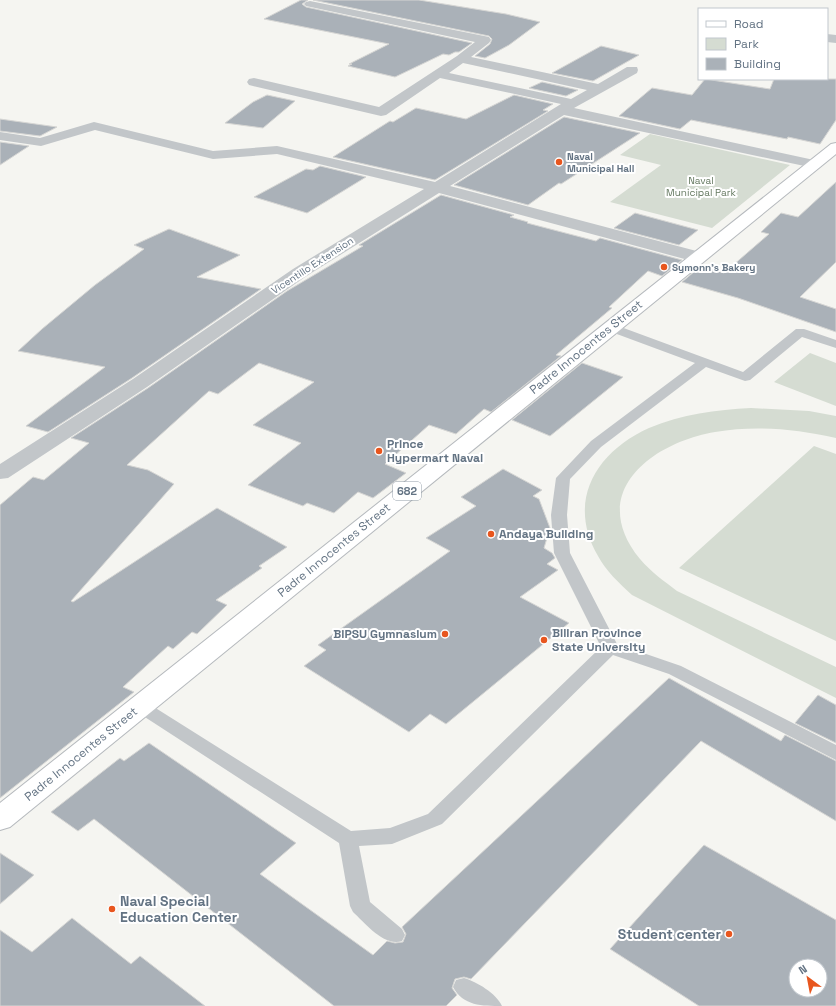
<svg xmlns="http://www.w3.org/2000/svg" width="836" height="1006" viewBox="0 0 836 1006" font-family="'Space Grotesk',sans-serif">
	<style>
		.green { fill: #d5dcd2 }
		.building { fill: #aab1b8; stroke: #d6d6d4; fill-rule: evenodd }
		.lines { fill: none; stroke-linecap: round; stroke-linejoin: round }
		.primary-casing { stroke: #b5b9bd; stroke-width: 2 }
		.service { fill: #c2c6c9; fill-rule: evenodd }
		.minor { fill: #c2c6c9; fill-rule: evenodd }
		.primary { fill: #fff; fill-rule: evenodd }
		.poi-dot { fill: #e8561e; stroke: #fff; stroke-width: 1.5 }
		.labels { text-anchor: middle; stroke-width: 4; stroke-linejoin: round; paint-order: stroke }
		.far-poi-label { font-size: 10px; font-weight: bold; fill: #637383; stroke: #fff; text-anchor: start }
		.far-park-label { font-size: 10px; fill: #667a62; stroke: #fff }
		.far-street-label { font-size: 10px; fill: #637383; stroke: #fff }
		.shield { fill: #fff; stroke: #929da8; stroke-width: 1 }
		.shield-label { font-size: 11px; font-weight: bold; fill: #637383 }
		.street-label { font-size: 12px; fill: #637383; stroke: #fff }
		.poi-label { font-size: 12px; font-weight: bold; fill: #637383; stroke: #fff; text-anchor: start }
		.near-poi-label { font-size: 14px; font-weight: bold; fill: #637383; stroke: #fff; text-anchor: start }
	</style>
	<rect width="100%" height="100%" fill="#f5f5f1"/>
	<path class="green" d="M 650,134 L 790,165 L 712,228 L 610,202 L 661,165 L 620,155 Z
		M 810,353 L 836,363 L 836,406 L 774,382 Z
		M 751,408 L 809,411 L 836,416 L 836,438 C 796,429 756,425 715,432 C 651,443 586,493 640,559 C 651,572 664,581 677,591 L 836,667 L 836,698 L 632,595 C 619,583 606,571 598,556 C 566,501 596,452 649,428 C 682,414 716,410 751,408 Z
		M 814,446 L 836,454 L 836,641 L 679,568 Z"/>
	<path class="building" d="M 301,0 L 308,0 L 302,4 L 306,7 L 472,43 L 459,52 L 455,52 L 449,55 L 443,54 L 395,77 L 348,66 L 352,64 L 349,64 L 389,44 L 264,19 Z
		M 313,0 L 419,0 L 506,14 L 540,22 L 509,45 L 485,58 L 475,56 L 490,44 L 492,39 L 489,36 Z
		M 601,46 L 639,55 L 593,81 L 552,73 Z
		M 705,79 L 770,89 L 774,79 L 836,79 L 836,120 L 820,144 L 788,137 L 787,139 L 691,120 L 680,129 L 619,116 L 652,88 L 692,95 Z
		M 542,82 L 578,90 L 566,96 L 529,88 Z
		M 267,95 L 295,101 L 263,128 L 225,123 L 253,102 Z
		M 514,95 L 553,104 L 543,110 L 548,111 L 435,180 L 333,157 L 390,121 L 393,122 L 416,108 L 466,119 Z
		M 564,117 L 640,133 L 561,184 L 559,183 L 528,205 L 454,185 Z
		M 0,119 L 57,127 L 40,136 L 0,131 Z
		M 0,142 L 29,146 L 0,165 Z
		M 320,166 L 366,177 L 307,213 L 254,197 L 306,169 L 313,170 Z
		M 836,182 L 836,262 L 800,297 L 836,309 L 836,332 L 738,298 L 682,282 L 702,265 L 724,273 L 769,234 L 761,232 L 781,213 L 798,217 Z
		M 441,195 L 514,215 L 510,217 L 528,222 L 527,223 L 596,241 L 600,238 L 682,260 L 662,276 L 648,271 L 609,307 L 612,308 L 556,355 L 561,356 L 491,412 L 484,409 L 456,434 L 429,425 L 385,464 L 406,473 L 373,498 L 358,492 L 334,513 L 307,503 L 303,506 L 248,485 L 301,443 L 253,425 L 314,382 L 259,363 L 218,394 L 209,391 L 127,465 L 148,470 L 174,484 L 71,601 L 73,602 L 217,508 L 287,547 L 259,566 L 262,568 L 216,600 L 227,605 L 197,634 L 192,632 L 173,649 L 168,646 L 123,687 L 134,692 L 0,798 L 0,505 L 33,477 L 44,480 L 89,443 L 71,438 L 148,388 L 287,291 L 363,246 L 359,245 Z
		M 635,213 L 698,230 L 679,245 L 614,228 Z
		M 169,229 L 240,255 L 197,277 L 261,289 L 132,378 L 48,432 L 26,426 L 105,367 L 18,351 L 42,329 L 95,285 L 144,249 L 134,245 Z
		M 582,363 L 623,377 L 550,436 L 512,420 Z
		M 503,469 L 542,490 L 533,496 L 539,499 L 550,528 L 544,548 L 552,553 L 555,558 L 547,564 L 558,570 L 520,597 L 569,623 L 446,724 L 430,714 L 409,732 L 304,666 L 326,650 L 318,645 L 450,551 L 426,538 L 476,506 L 461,497 Z
		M 669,678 L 781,741 L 785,735 L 836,761 L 836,821 L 701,741 L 471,979 L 464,977 L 455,979 L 452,988 L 457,995 L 446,1006 L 334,1006 L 94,819 L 78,831 L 51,812 L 120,758 L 124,761 L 149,743 L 296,843 L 260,874 L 373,955 L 387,941 L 395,943 L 403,942 L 406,934 L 402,927 Z
		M 818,695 L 836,705 L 836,743 L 795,723 Z
		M 704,845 L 836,920 L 836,1006 L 699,1006 L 610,949 ZM 796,966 L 820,966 L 820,990 L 796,990 Z
		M 0,853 L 34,875 L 0,904 Z
		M 72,918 L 131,964 L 140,956 L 205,1006 L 0,1006 L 0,930 L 32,952 Z"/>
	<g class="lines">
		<g class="primary-casing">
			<path id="primary" d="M 836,143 L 836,154 L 10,827 L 0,830 L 0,803 L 831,144 Z"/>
		</g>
		<path class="service" d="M 610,323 L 743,372 L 796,329 L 804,329 L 836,340 L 836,348 L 802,337 L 750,380 L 745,381 L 706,367 L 601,447 L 570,479 L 567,515 L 570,553 L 617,644 L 681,666 L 836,745 L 836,760 L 669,674 L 613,655 L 442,824 L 392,844 L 359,846 L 370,902 L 402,929 L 405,935 L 402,941 C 384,947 365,923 353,912 L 350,906 L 339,843 L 134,710 L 131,706 L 134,702 L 140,700 L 146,702 L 351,831 L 390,828 L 428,814 L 601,647 L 554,553 L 551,515 L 556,478 L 591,441 L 695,363 L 606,330 L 604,327 L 606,324 Z
			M 464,978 C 477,982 496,993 502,1006 C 482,1006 463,1006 453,987 L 456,980 Z"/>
		<path class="minor" d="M 310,1 L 489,37 L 491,40 L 489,43 L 471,57 L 598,84 L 627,67 L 637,67 L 638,70 L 637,73 L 574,108 L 814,160 L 819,161 L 821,164 L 819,167 L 814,168 L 564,115 L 450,186 L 704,253 L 706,257 L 704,261 L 698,262 L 692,261 L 439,193 L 305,277 L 147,387 L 8,478 L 0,479 L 0,464 L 133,379 L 293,269 L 424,189 L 277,154 L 213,159 L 95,130 L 41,146 L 0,140 L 0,132 L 40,138 L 94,122 L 213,151 L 277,146 L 435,182 L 561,104 L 440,78 L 386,115 L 381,116 L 249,85 L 247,82 L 249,79 L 254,78 L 379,107 L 457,56 L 475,42 L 306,6 L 304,4 L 306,2 ZM 463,63 L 587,90 L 571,99 L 449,73 Z
			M 827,34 L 836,35 L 836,43 L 827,42 Z"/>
		<use href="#primary" class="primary"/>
	</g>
	<g class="poi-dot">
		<circle cx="559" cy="162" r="4"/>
		<circle cx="664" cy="267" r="4"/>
		<circle cx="379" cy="451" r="4"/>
		<circle cx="491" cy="534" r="4"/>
		<circle cx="445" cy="634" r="4"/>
		<circle cx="544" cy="640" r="4"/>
		<circle cx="112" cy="909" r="4"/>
		<circle cx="729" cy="934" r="4"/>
	</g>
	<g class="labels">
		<g class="far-poi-label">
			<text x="567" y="160">Naval<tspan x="567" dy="12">Municipal Hall</tspan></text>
			<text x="672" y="271">Symonn's Bakery</text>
		</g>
		<g class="far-park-label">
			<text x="701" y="184">Naval<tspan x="701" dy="12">Municipal Park</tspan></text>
		</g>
		<g class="far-street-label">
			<text transform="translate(312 265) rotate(-33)" y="4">Vicentillo Extension</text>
		</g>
		<rect class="shield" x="393" y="482" width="28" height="18" rx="3"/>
		<g class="shield-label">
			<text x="407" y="495">682</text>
		</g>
		<g class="street-label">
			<text transform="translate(586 347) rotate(-39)" y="4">Padre Innocentes Street</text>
			<text transform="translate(334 550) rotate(-39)" y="4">Padre Innocentes Street</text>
			<text transform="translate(81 754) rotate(-39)" y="4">Padre Innocentes Street</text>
		</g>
		<g class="poi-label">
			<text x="387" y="448">Prince<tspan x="387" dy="14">Hypermart Naval</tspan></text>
			<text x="499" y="538">Andaya Building</text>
			<text x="552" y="637">Biliran Province<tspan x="552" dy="14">State University</tspan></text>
			<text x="437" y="638" text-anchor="end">BiPSU Gymnasium</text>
		</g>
		<g class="near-poi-label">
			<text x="120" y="906">Naval Special<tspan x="120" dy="16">Education Center</tspan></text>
			<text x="721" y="939" text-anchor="end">Student center</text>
		</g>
	</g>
	<rect x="698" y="8" width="130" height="72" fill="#ffffff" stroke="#c1c7cd"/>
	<rect x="706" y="21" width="20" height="6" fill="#ffffff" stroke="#c1c7cd"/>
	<text x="734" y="28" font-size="12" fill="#637383">Road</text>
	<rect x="706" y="38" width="20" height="12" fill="#d5dcd2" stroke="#c1c7cd"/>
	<text x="734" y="48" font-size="12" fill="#637383">Park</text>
	<rect x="706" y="58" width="20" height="12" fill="#aab1b8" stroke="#c1c7cd"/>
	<text x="734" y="68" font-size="12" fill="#637383">Building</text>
	<g transform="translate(808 978) rotate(328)"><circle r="19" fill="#ffffff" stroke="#c1c7cd"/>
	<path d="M0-3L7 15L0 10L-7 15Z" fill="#e8561e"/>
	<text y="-6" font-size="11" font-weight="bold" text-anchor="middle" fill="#637383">N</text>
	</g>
</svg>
